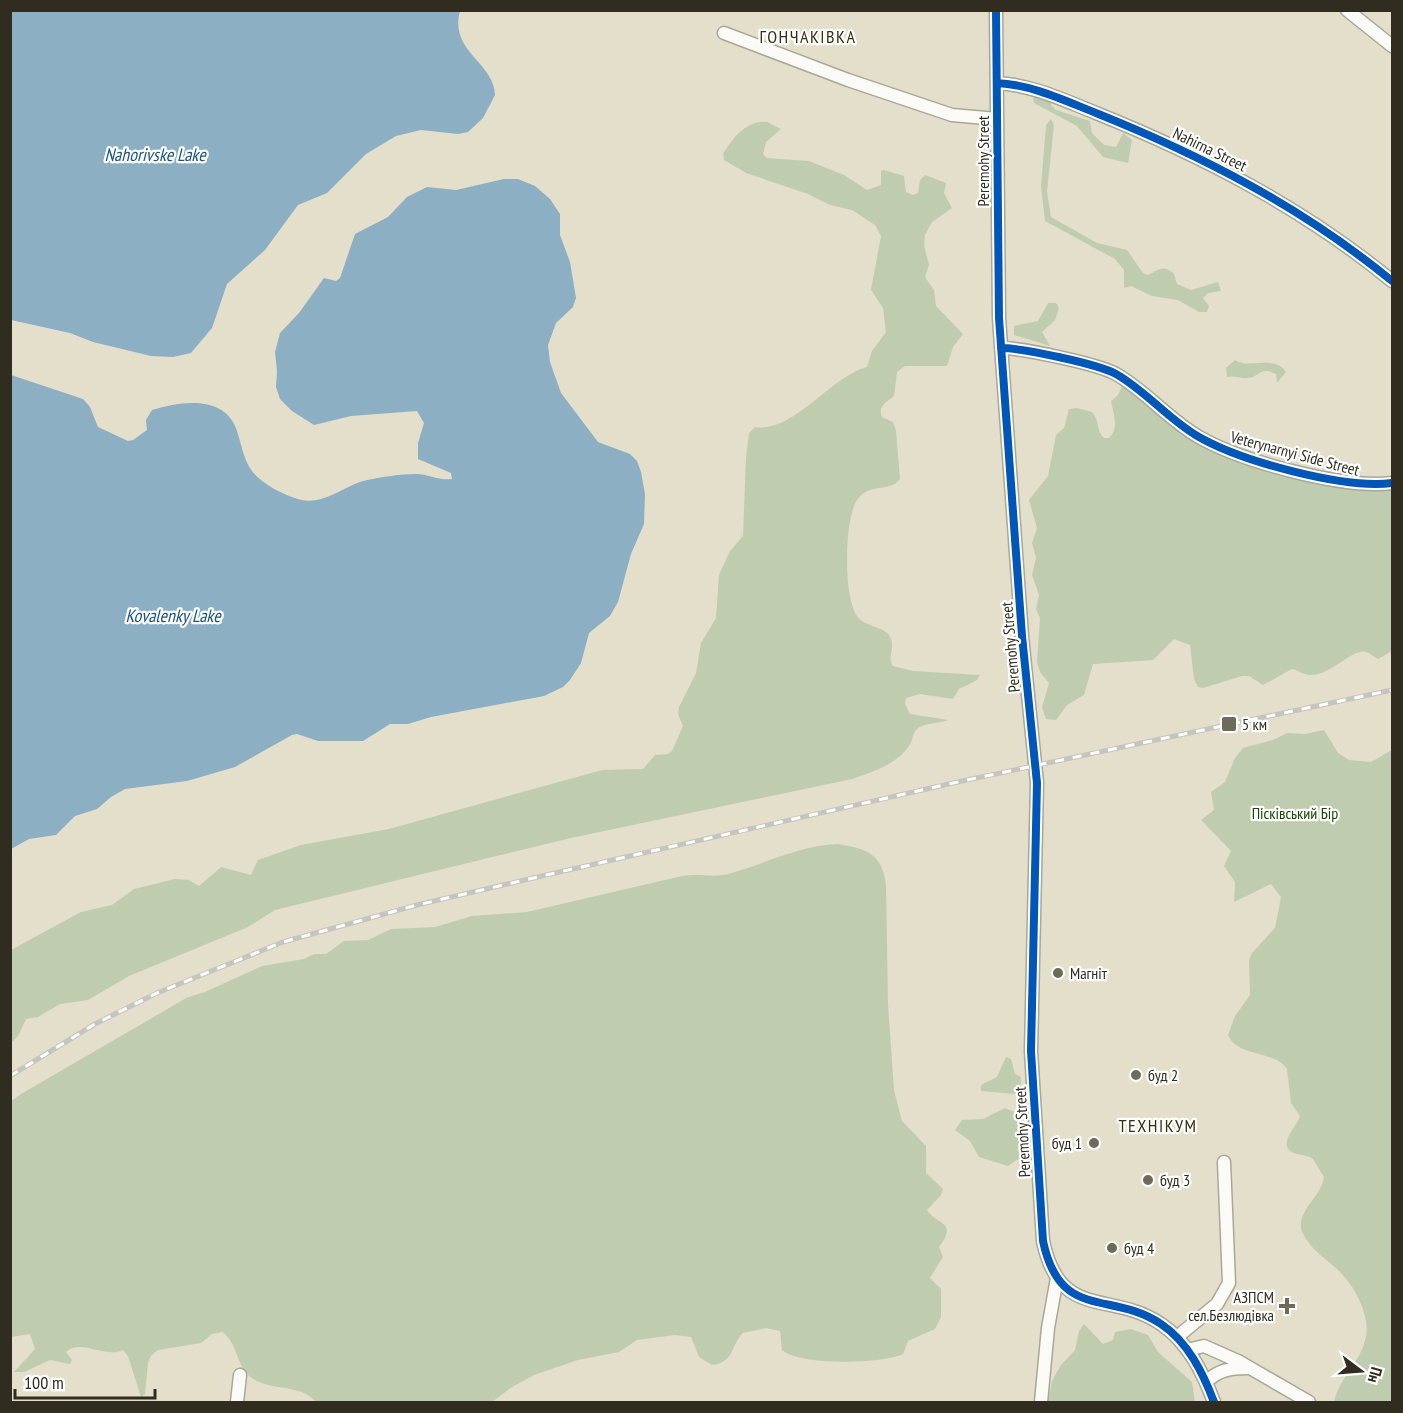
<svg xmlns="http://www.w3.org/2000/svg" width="1403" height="1413" viewBox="0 0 1403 1413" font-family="'PT Sans Narrow',sans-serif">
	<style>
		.green { fill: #c0ccb0 }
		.water { fill: #8cafc3 }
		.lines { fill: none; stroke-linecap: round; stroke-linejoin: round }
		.minor-casing { stroke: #aaa797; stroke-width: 15 }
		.minor { stroke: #fbfaf7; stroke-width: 12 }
		.rail-casing { stroke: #c5c4be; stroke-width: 5 }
		.rail { stroke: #fff; stroke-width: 3; stroke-dasharray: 9; stroke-linecap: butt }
		.cycleway-casing { stroke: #fff; stroke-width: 11 }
		.cycleway { stroke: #0057b8; stroke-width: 8 }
		.poi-dot { fill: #6f6b5b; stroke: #fff; stroke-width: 2 }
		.labels { text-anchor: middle; stroke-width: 4.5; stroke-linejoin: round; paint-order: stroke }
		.street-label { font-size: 16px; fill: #302c1f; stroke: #fff }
		.poi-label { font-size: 16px; fill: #302c1f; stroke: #fff; text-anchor: start }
		.park-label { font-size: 16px; fill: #194701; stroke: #fff }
		.neighbourhood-label { font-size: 18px; letter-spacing: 1.5px; fill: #373011; stroke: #fff }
		.water-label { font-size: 18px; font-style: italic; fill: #1a567b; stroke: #fff }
	</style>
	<rect width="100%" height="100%" fill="#e3dfcb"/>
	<path class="green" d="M 1036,95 L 1051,100 L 1051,105 L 1056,110 L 1090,121 L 1092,133 L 1104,145 L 1116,147 L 1123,133 L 1132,140 L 1128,163 L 1103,157 L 1077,126 L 1034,103 L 1033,98 Z
		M 1051,119 L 1054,125 L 1047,192 L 1051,217 L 1097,243 L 1127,250 L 1143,273 L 1148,275 C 1159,270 1163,264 1174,274 L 1177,284 L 1191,290 L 1218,282 L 1221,291 L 1208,293 L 1203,298 L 1209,306 L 1207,312 L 1199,312 L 1178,300 L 1152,296 L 1131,286 L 1124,288 L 1124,270 L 1115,259 L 1045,221 L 1041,186 L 1046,125 Z
		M 767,122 L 781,129 L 766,142 L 763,154 L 767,158 L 809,161 L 844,175 L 867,190 L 881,185 L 881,171 L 884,170 L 904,176 L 906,192 L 913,195 L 918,193 L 920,180 L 925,175 L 946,183 L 944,193 L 952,208 L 932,222 L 925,235 L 924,245 L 929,265 L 925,277 L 934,290 L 936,306 L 963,334 L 953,347 L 947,366 L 905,366 L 897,372 L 894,396 C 887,402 877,406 882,417 L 893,422 L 896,430 L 900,479 C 890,493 869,482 857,500 C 844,520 843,599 858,617 C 866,628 887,626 891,639 C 895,649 887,657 893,666 L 913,671 L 980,675 L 977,680 L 959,689 L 953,699 L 920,694 L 906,698 L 905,704 L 910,714 L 948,720 C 939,724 925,722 917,729 C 912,734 913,741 909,746 C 896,765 872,772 852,779 L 571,838 L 275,910 L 248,927 L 129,976 L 88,1000 L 60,1004 L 38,1017 L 26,1019 L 18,1036 L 11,1043 L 11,950 L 81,912 L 112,905 L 134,889 L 175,879 L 189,880 L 199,886 L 221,867 L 251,875 L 258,860 L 301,845 L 389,829 L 602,770 L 643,769 L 655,755 L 668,754 L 672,751 L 683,726 L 678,714 L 679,707 L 696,673 L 701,643 L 716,618 L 719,575 L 730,551 L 743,536 L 746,458 L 749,433 L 755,427 C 792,434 831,376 867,367 L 872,351 L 886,332 L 883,308 L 871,290 L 881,236 L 875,225 L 852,210 L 830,205 L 808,194 L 746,173 L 724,160 L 723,154 C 733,138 746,120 767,122 Z
		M 1048,303 L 1056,303 L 1059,308 L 1055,320 L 1042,332 L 1050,346 L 1014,335 L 1014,326 L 1038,321 Z
		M 1235,360 C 1251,370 1274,354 1286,372 L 1277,383 L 1276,374 C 1260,366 1260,377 1248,378 C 1240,379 1235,375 1227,377 L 1226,368 Z
		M 1122,386 L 1168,422 L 1283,463 L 1392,487 L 1392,651 L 1378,659 C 1374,657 1370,653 1366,652 C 1352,648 1331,676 1310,675 C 1303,675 1298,670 1292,669 L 1263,685 L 1249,676 L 1242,676 L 1203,688 L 1198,687 L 1194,679 L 1190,645 L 1174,639 L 1153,660 L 1093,664 L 1084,695 L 1067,705 L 1056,720 L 1046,719 L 1042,707 L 1049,683 L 1040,672 L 1037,662 L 1040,618 L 1036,609 L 1039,595 L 1032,575 L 1036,558 L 1032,543 L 1037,528 L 1029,500 L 1048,476 L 1056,435 L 1064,428 L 1069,409 L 1077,408 L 1092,412 C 1100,420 1096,432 1104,438 L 1109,438 C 1120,427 1113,414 1111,401 L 1118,395 Z
		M 1324,730 L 1338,753 L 1349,760 L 1371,762 L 1392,750 L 1392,1402 L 1334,1402 C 1339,1378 1362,1361 1366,1336 C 1370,1316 1355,1287 1341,1273 C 1326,1258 1309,1250 1301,1229 C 1299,1207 1321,1198 1324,1177 L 1313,1159 C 1306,1154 1301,1156 1294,1153 C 1275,1145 1299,1124 1300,1116 L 1291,1103 L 1287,1069 C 1274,1050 1237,1057 1228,1035 L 1235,1016 L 1250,995 L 1249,960 L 1252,953 L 1275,928 L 1281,897 L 1271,884 L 1234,902 L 1235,882 L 1224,866 L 1231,851 L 1201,820 L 1214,810 L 1211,792 L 1225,782 L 1235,758 L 1243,748 L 1273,740 L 1287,733 L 1305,734 Z
		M 838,844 C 867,849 882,853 886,885 L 888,1004 L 894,1090 L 902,1121 L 926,1146 L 926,1173 L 943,1189 L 941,1195 L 927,1210 C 936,1225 959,1221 939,1247 L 943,1257 L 930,1278 L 941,1289 L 941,1317 L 935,1329 L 908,1341 L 903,1354 C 881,1364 801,1366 782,1350 L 780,1331 L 766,1328 L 743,1333 C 731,1345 734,1363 712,1365 L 699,1357 L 691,1337 L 675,1335 L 637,1340 L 619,1352 L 578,1360 L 534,1375 L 512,1387 L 492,1402 L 316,1402 C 299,1383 272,1392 252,1378 C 236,1368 238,1342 222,1332 L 212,1334 L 201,1343 L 158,1350 L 151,1356 L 148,1363 L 145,1394 L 141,1397 L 128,1356 L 123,1350 C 105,1359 81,1338 66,1352 L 72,1360 L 70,1364 L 50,1360 L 24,1372 L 14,1372 L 35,1349 L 30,1334 L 11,1337 L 10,1102 L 21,1094 L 188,997 L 205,992 L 262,966 L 304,959 L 314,954 L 326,954 L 344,941 L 368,940 L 391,929 L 435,927 L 472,916 L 527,912 L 682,876 C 698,873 713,878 728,874 C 766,864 799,845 838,844 Z
		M 1006,1057 L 1011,1059 L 1015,1074 L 1021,1077 L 1020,1092 L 1014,1094 L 981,1091 L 981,1085 L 997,1077 Z
		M 1005,1108 L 1017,1113 L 1022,1143 L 1020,1158 L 1008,1166 L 979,1157 L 970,1141 L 955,1130 L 962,1120 L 983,1119 Z
		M 1084,1324 L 1103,1344 L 1113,1340 L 1115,1332 L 1131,1329 L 1148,1335 L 1158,1352 L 1192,1382 L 1195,1402 L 1048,1402 L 1052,1381 L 1061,1365 L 1075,1350 L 1079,1331 Z"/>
	<path class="water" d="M 10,11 L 460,11 C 449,52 494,62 495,95 L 483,118 L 468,132 L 458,134 L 421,130 L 396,136 L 366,154 L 327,193 L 298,205 L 265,250 L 227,284 L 212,328 L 191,353 L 173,357 L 151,356 L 93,342 L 70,333 L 11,320 Z
		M 504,179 L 518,179 L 535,186 L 550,199 L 560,214 L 560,235 L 570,262 L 576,298 L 573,307 L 556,323 L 548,345 L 550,362 L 561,393 L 598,442 L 630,454 L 637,461 L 641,472 L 645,494 L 644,524 L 631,554 L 618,602 L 610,616 L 589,633 L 581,663 L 570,680 L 563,687 L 544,696 L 431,717 L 408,724 L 390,724 L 363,741 L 318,741 L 297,734 L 292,735 L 235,767 L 187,781 L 125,789 L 111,797 L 97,809 L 75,816 L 56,835 L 29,839 L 11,849 L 11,375 L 83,399 L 90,407 L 98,427 L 128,441 L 133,440 L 147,430 L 146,420 L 152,410 C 181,401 223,395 236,428 C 241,442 243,459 252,471 C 262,484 282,494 298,499 C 323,507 344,485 367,480 C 382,477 400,474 416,474 C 428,474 440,481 452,479 L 451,473 L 418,459 L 418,443 L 424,423 L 417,411 L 351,416 L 314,425 L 292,411 L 280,399 L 276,387 L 277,371 L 275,352 L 280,333 L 299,313 L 324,278 L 336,281 L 340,278 L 355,234 L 388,217 L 407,197 L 427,187 L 456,190 Z"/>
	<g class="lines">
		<g class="minor-casing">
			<path id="minor" d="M 996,10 L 999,318 L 1022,636 L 1037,783 L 1031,1051 L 1043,1241 C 1060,1322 1111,1290 1161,1324 C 1188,1342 1203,1373 1214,1402
				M 1347,10 L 1392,46
				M 724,33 L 848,80 L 952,115 L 997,119
				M 997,83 C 1033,85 1063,100 1096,113 C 1203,156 1303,208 1392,281
				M 1001,348 C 1022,348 1098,364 1116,374 C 1146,391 1169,420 1199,437 C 1243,462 1344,489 1392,483
				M 1177,1337 L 1217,1304 L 1229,1283 L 1224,1162
				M 1187,1350 L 1204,1346 L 1238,1361 L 1309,1402
				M 1206,1382 C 1218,1370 1231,1368 1247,1368
				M 237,1402 L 240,1375
				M 1041,1402 L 1048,1328 L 1057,1278"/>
		</g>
		<use href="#minor" class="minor"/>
		<g class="rail-casing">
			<path id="rail" d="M 10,1076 L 95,1024 L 157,993 L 283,942 L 417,905 L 555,873 L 953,783 L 1392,690"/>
		</g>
		<use href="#rail" class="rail"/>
		<g class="cycleway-casing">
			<path id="cycleway" d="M 996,10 L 999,318 L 1022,636 L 1037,783 L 1031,1051 L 1043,1241 C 1060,1322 1111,1290 1161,1324 C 1188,1342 1203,1373 1214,1402
				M 997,83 C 1033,85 1063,100 1096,113 C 1203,156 1303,208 1392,281
				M 1001,348 C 1022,348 1098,364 1116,374 C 1146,391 1169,420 1199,437 C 1243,462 1344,489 1392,483"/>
		</g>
		<use href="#cycleway" class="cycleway"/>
	</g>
	<g class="poi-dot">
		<rect x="1221" y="716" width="16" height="16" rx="3"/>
		<circle cx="1058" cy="973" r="6"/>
		<circle cx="1136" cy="1075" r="6"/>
		<circle cx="1094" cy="1143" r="6"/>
		<circle cx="1148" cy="1180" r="6"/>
		<circle cx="1112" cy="1248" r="6"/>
		<path d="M1284 1297h6v6h6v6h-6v6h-6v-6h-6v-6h6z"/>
	</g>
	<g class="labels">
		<g class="street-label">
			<text transform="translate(1210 149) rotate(26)" y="6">Nahirna Street</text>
			<text transform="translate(983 161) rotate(-90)" y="6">Peremohy Street</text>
			<text transform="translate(1295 453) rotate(15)" y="6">Veterynarnyi Side Street</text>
			<text transform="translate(1010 647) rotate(-95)" y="6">Peremohy Street</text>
			<text transform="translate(1022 1132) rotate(-93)" y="6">Peremohy Street</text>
		</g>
		<g class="poi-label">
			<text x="1242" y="730">5 км</text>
			<text x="1070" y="979">Магніт</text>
			<text x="1148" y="1081">буд 2</text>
			<text x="1082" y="1149" text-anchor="end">буд 1</text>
			<text x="1160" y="1186">буд 3</text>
			<text x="1124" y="1254">буд 4</text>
			<text x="1274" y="1303" text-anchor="end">АЗПСМ<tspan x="1274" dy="18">сел.Безлюдівка</tspan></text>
		</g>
		<g class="park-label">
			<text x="1295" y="819">Пісківський Бір</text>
		</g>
		<g class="neighbourhood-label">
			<text x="808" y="43">ГОНЧАКІВКА</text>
			<text x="1158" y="1132">ТЕХНІКУМ</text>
		</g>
		<g class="water-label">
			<text x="155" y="161">Nahorivske Lake</text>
			<text x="173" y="622">Kovalenky Lake</text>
		</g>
	</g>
	<rect width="1403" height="1413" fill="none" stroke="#302c1f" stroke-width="24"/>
	<g transform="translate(1361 1371) rotate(106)" stroke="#ffffff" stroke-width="4.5" paint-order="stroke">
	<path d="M0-4.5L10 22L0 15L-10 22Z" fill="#302c1f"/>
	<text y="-9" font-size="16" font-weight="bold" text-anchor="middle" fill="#302c1f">Пн</text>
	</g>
	<path d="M15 1389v9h140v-9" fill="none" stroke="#302c1f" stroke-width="3"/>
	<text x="24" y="1389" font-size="18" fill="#302c1f" stroke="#ffffff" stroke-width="4.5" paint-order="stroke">100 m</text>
</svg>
